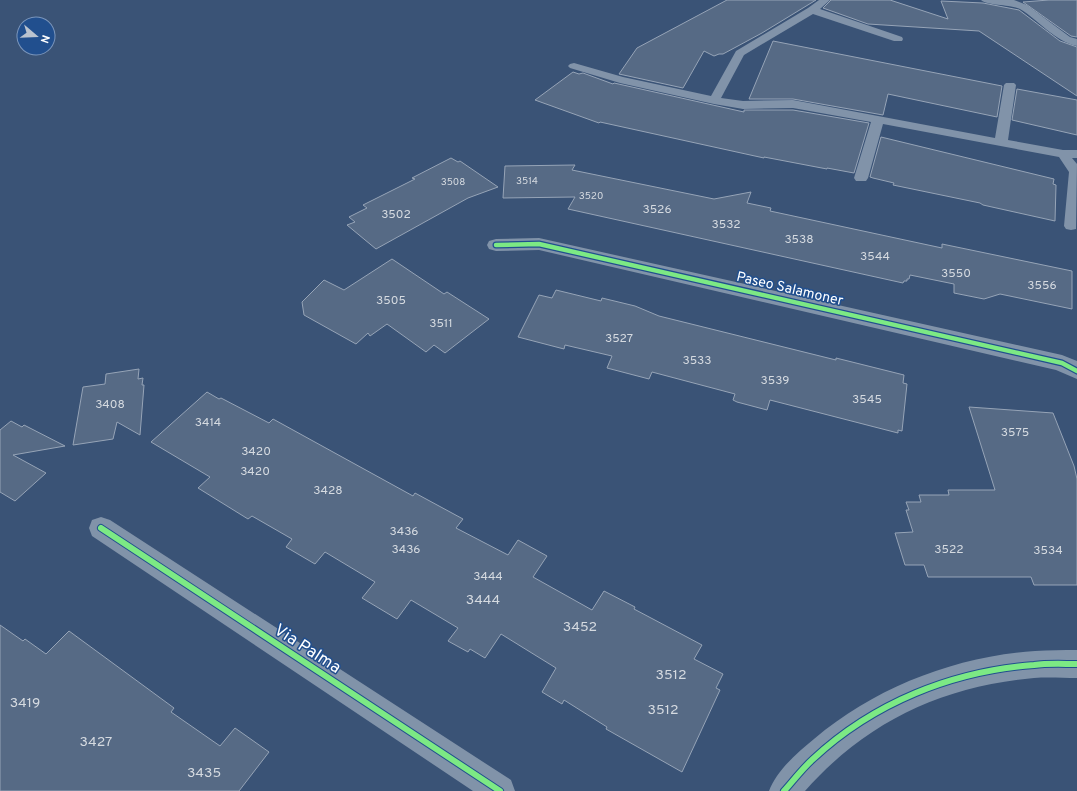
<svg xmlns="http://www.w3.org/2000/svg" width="1077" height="791" viewBox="0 0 1077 791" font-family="Overpass,sans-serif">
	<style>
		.building { fill: #566a85; stroke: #96a4b7 }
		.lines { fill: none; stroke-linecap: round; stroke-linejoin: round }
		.service { fill: #8193a9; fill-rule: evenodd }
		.minor { fill: #8193a9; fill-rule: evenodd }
		.cycleway-far1-casing { stroke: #214f8e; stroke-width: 7 }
		.cycleway-casing { stroke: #214f8e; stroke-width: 8 }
		.cycleway-far1 { stroke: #7ce984; stroke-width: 4.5 }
		.cycleway { stroke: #7ce984; stroke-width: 6 }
		.labels { text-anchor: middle; stroke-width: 3; stroke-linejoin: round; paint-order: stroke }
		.far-number-label { font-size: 10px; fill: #d5dae0 }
		.number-label { font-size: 12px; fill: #d5dae0 }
		.street-label { font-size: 14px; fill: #fff; stroke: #214f8e }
		.near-number-label { font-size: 14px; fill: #d5dae0 }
		.near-street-label { font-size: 17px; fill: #fff; stroke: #214f8e }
	</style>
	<rect width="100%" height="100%" fill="#3a5376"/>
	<path class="building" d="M 727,0 L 816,0 L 762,33 L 723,54 L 719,54 L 714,56 L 704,51 L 683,88 L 619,74 L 637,48 Z
		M 831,0 L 890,0 L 948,19 L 941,1 L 983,3 L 1019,10 L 1060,41 L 1077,47 L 1077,96 L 979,31 L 868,24 L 823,8 Z
		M 1049,0 L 1077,0 L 1077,37 L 1071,36 L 1023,2 Z
		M 773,41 L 1002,86 L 997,117 L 888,94 L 883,115 L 793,99 L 749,99 Z
		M 573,72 L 579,74 L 583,73 L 613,84 L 614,83 L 744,112 L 744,110 L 793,110 L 869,123 L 854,173 L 827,168 L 827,169 L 764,157 L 764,158 L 600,122 L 599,123 L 535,100 Z
		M 1017,89 L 1077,100 L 1077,135 L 1012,120 Z
		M 881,137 L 1054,179 L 1053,184 L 1056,185 L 1055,221 L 983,205 L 980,203 L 893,185 L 894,183 L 873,178 L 870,177 Z
		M 451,158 L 458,162 L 460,161 L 498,187 L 468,198 L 376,249 L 347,225 L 355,222 L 349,217 L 367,208 L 363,205 L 415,179 L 412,178 Z
		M 575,165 L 572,170 L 714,199 L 751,192 L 747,203 L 771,208 L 770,211 L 942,248 L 942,244 L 1072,271 L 1072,309 L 1000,294 L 984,299 L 954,293 L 954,284 L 910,275 L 909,279 L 907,279 L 907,281 L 904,281 L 903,283 L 568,209 L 575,197 L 503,198 L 505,166 Z
		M 392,259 L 444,294 L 447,292 L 489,319 L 445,353 L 434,345 L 426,352 L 387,324 L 370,336 L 368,333 L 356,344 L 304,315 L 302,302 L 324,280 L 344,290 Z
		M 556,290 L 601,301 L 602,298 L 635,306 L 659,316 L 836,360 L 836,358 L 904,375 L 903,383 L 907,384 L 902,431 L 898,430 L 898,433 L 770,400 L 767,410 L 737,402 L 733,400 L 735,394 L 652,372 L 649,379 L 607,368 L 612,356 L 565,345 L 564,349 L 518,337 L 539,295 L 552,298 Z
		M 139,369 L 138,379 L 143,378 L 142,385 L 144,385 L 140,435 L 117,422 L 113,439 L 73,445 L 83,387 L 105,384 L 106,374 Z
		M 207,392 L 219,399 L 221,398 L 269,423 L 273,419 L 413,496 L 415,493 L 463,519 L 456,528 L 508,555 L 518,540 L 547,556 L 533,577 L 592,610 L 604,591 L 635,607 L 634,609 L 702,645 L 694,659 L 723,674 L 716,688 L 720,690 L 682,772 L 606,729 L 607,727 L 564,700 L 562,704 L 542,692 L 556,668 L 501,634 L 485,658 L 470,649 L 468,652 L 448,641 L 458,628 L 411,600 L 397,619 L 362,598 L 375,582 L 325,552 L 315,564 L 286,547 L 292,539 L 252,516 L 248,519 L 198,488 L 210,477 L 151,442 Z
		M 969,407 L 1053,413 L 1074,466 L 1077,479 L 1077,585 L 1034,585 L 1031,577 L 928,577 L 924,565 L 905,565 L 895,533 L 913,532 L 906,510 L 909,510 L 906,502 L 921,502 L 919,495 L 949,495 L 948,490 L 995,490 Z
		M 11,421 L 22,427 L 24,425 L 65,446 L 13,455 L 46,473 L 15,501 L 0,492 L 0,430 Z
		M 0,625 L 23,641 L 25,639 L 46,654 L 69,631 L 174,708 L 171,712 L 220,746 L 235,728 L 269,752 L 239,791 L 0,791 Z"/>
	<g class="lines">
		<path class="service" d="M 819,0 L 830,0 L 820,9 L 902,37 L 903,39 L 902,41 L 894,41 L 813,14 L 744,55 L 721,98 L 743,101 L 793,100 L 995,138 L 1004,85 L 1006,83 L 1014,83 L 1016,85 L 1008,140 L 1063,150 L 1077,150 L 1077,158 L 1072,158 L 1077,164 L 1076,229 L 1071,230 L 1066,229 L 1064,226 L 1069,172 L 1059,157 L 883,124 L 868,178 L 866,181 L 856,181 L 854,178 L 871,122 L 793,108 L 743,109 L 714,104 L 620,83 L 570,68 L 568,66 L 570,64 L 574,63 L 623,77 L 711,96 L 736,51 L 808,8 Z
			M 981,0 L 1014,0 L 1027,5 L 1070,37 L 1077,39 L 1077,46 C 1054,41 1040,21 1020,9 C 1010,4 987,6 981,0 Z"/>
		<path class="minor" d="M 539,238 L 1062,355 L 1077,361 L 1077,379 L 1056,370 L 539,250 L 496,251 L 489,249 L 487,245 L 489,241 L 496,239 Z
			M 101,517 L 110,520 L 511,780 L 515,791 L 473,791 L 92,536 L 89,528 L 92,520 Z
			M 1077,650 L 1077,678 C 1063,678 1048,677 1034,678 C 942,686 866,722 805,791 L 769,791 C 777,770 797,753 814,739 C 876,687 954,657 1035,651 C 1049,650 1063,650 1077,650 Z"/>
		<g class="cycleway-far1-casing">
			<path id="cycleway-far1" d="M 496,245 L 539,244 L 1062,363 L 1077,371"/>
		</g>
		<g class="cycleway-casing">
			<path id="cycleway" d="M 101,528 L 500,791
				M 784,791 C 793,781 802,769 813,759 C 873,703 952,671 1034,665 C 1048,663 1063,664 1077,664"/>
		</g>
		<use href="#cycleway-far1" class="cycleway-far1"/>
		<use href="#cycleway" class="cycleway"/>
	</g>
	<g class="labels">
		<g class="far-number-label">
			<text x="527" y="184">3514</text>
			<text x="453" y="185">3508</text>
			<text x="591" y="199">3520</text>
		</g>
		<g class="number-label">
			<text x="657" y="213">3526</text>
			<text x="396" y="218">3502</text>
			<text x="726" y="228">3532</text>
			<text x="799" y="243">3538</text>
			<text x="875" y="260">3544</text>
			<text x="956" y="277">3550</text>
			<text x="1042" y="289">3556</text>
			<text x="391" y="304">3505</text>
			<text x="441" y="327">3511</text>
			<text x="619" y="342">3527</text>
			<text x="697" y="364">3533</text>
			<text x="775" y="384">3539</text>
			<text x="867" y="403">3545</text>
			<text x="110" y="408">3408</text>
			<text x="208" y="426">3414</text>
			<text x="1015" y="436">3575</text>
			<text x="256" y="455">3420</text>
			<text x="255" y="475">3420</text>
			<text x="328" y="494">3428</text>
			<text x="404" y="535">3436</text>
			<text x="406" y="553">3436</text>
			<text x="949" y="553">3522</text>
			<text x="1048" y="554">3534</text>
			<text x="488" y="580">3444</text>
		</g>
		<g class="street-label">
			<text transform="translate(790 288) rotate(13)" y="5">Paseo Salamoner</text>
		</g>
		<g class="near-number-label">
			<text x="483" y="604">3444</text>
			<text x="580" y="631">3452</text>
			<text x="671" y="679">3512</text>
			<text x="25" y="707">3419</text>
			<text x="663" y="714">3512</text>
			<text x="96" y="746">3427</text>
			<text x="204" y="777">3435</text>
		</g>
		<g class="near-street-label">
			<text transform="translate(308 648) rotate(33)" y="6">Via Palma</text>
		</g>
	</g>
	<g transform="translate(36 36) rotate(109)"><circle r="19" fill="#214f8e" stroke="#7a95bb"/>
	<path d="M0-3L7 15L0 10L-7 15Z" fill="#bac3cf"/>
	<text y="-6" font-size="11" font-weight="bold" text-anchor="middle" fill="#ffffff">N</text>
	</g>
</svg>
